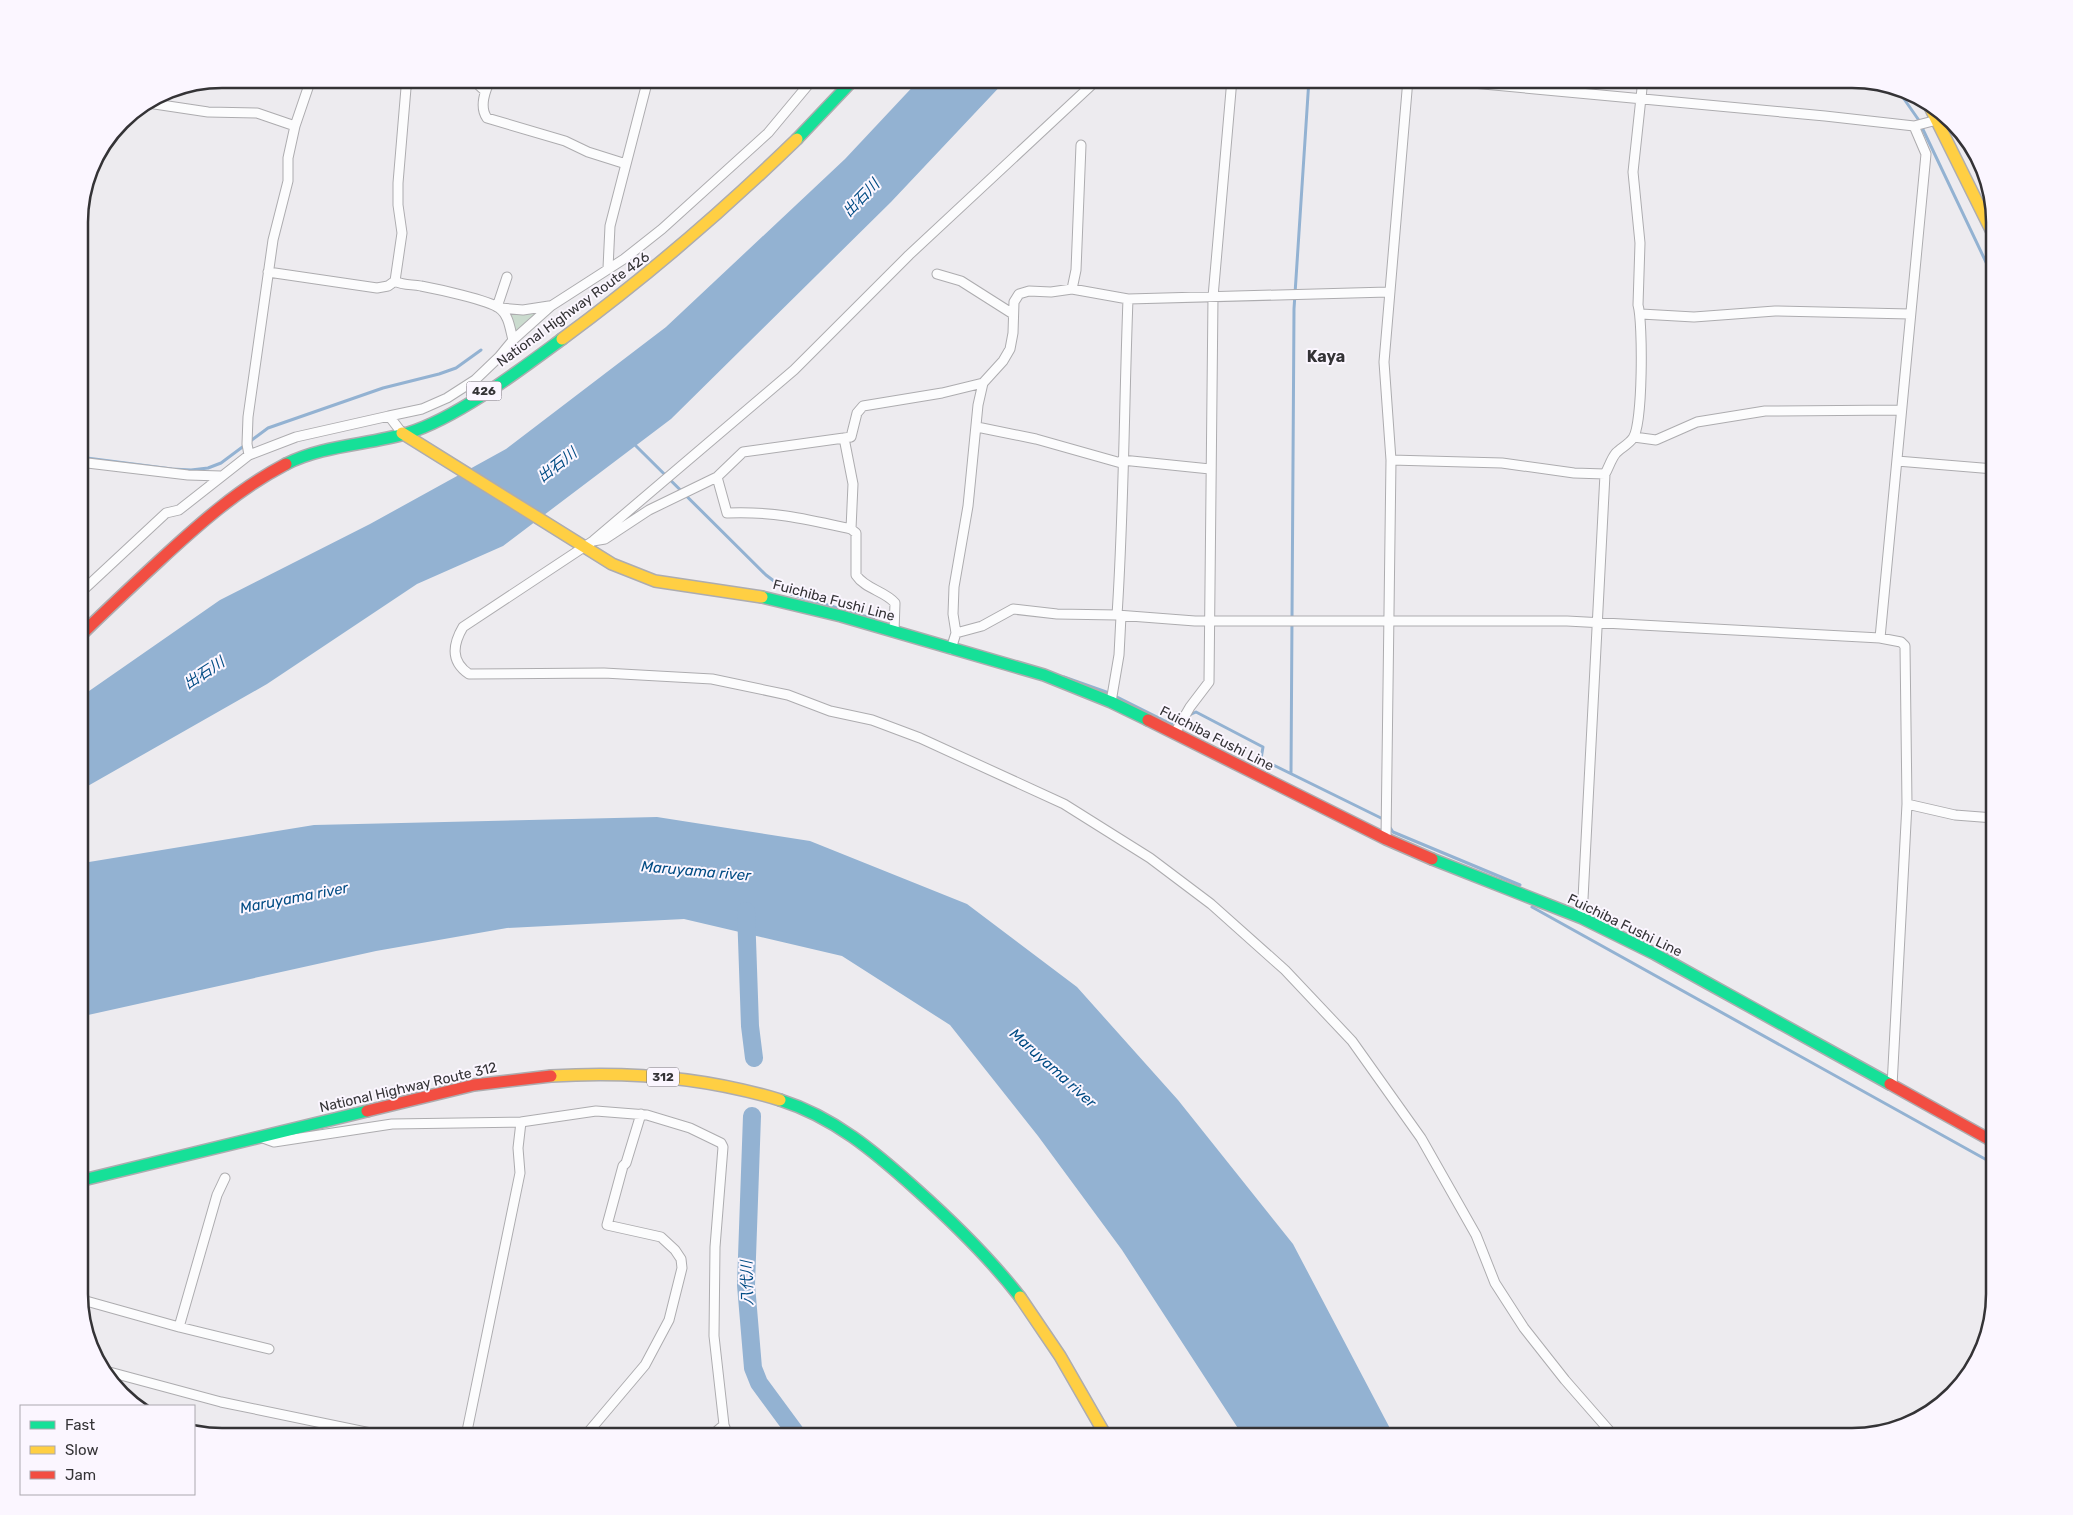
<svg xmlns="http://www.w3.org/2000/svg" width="2073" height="1515" viewBox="0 0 2073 1515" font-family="Rubik,'Noto Sans JP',sans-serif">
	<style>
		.green { fill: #cadbce }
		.water { fill: #93b2d2 }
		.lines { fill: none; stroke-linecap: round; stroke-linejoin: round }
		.stream { stroke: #93b2d2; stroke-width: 3 }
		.river { stroke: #93b2d2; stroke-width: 18 }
		.street-casing { stroke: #adacaf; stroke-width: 11 }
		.fast-casing { stroke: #adacaf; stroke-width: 14 }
		.slow-casing { stroke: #adacaf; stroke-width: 14 }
		.jam-casing { stroke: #adacaf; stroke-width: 14 }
		.street { stroke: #fcfcfd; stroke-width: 9 }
		.fast { stroke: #16e098; stroke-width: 11 }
		.slow { stroke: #ffcf43; stroke-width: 11 }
		.jam { stroke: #f24e42; stroke-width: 11 }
		.labels { text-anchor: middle; stroke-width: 4; stroke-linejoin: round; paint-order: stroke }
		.shield { fill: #fbf6ff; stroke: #706e72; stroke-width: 1 }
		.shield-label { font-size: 12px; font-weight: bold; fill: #343336 }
		.street-label { font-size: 14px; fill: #343336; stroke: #fbf6ff }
		.water-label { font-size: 15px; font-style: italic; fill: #024c84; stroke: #fbf6ff }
		.quarter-label { font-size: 16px; font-weight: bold; fill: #343336; stroke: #fbf6ff }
		.rim { fill: none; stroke: #343336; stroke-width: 2.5 }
	</style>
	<rect width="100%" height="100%" fill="#edebef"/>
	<path class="green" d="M 508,311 L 540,312 L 516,331 Z"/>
	<path class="water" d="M 920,79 L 1007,79 L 891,202 L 671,419 L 503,546 L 417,584 L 267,684 L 79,791 L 79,698 L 220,600 L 370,524 L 506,449 L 666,327 L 845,159 Z
		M 657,817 L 810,841 L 967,904 L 1077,987 L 1178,1100 L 1293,1244 L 1394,1436 L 1243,1436 L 1122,1250 L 1038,1136 L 950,1025 L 842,956 L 684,919 L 507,928 L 376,951 L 79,1017 L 79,865 L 89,862 L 314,825 Z"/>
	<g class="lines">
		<path class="stream" d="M 1895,86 L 1918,119 L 1994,279
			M 634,444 L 766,575 L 791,594 L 874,619
			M 79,457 L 172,469 L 191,470 L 208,468 L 221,463 L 268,428 L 383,388 L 439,374 L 456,368 L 481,350
			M 1064,677 L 1109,693 L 1171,724 L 1179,720
			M 1187,716 L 1196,712 L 1263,747 L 1261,759 L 1383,819
			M 1291,773 L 1294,309 L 1309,79
			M 1389,826 L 1393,832 L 1520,885
			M 1532,907 L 1994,1164"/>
		<path class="river" d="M 746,911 L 750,1026 L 754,1058
			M 752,1116 L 746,1285 L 753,1368 L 759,1383 L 798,1436"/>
		<g class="street-casing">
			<path id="street" d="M 472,79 L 485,91
				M 491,79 C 485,90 479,107 487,118 L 565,141 L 588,152 L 626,164
				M 1098,79 L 909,255 L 794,370 L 593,541 L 463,627 C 453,644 450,661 469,674 L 604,673 L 712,679 L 788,695 L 830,711 L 872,720 L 920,738 L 1064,804 L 1150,858 L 1211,904 L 1285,970 L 1352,1041 L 1421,1138 L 1476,1235 L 1495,1283 L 1524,1328 L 1565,1380 L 1614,1436
				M 1429,79 L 1825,116 L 1914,126 L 1937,120
				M 148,103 L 208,112 L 257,113 L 295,126
				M 608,268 L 610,226 L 648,79
				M 268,272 L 377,288 L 388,286 L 395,281 L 402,233 L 398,205 L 398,183 L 406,88 L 411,79
				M 937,274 L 961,281 L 1013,314
				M 395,281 C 404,286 412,284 421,286 C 437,289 488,300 499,308 C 509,315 510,329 513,340
				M 1072,289 L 1076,270 L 1081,145
				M 497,307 L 507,277
				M 500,308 L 523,310 L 549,306
				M 1641,314 L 1694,317 L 1775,311 L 1910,314
				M 977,427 L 1036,439 L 1121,463
				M 402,433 L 389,416 L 422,409 L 447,398 L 475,380 L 499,357 L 513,340 L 551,306 L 624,259 L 662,229 L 768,133 L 813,79
				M 1634,437 L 1656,440 L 1697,422 L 1765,411 L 1901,410
				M 844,438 L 853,484 L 851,529
				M 249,455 L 247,444 L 248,417 L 273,240 L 288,181 L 288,158 L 295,126 L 311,79
				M 1122,460 L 1210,469
				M 1391,460 L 1502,463 L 1574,473 L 1605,474
				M 1897,461 L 1994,469
				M 79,462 L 188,475 L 221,476
				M 717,477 L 727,513 C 774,511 806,519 851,529 L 856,533 L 856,575 C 865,589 885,591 895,603 L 894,632
				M 593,541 L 605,539 L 649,510 L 717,477 L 743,452 L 851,437 L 857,413 L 863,406 L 942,393 L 983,383
				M 79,594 L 166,513 L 179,510 L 249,455 L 296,437 L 389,416
				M 1117,615 C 1124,510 1124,404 1128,299
				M 956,633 L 982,626 L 1013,609 L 1057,614 L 1117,615 L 1195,621 L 1567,621 L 1880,638 L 1901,642 L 1905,646 L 1907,804 L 1892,1086
				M 1880,638 L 1926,154 L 1914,126
				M 951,649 L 956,633 L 953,614 L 954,587 L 968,506 L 978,405 L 983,383 L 1003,361 L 1010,349 L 1013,333 L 1014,302 L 1019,294 L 1029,291 L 1051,292 L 1072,289 L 1128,299 L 1388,292
				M 1111,702 L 1119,655 L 1121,616
				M 1175,733 L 1190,707 L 1209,682 L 1213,297 L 1232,79
				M 1907,804 L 1955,815 L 1994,818
				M 1386,839 L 1391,460 L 1384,362 L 1408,79
				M 1582,918 L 1605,474 C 1609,467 1611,459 1616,453 C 1621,448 1629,444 1633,438 C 1643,425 1643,322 1638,305 L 1640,243 L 1633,172 L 1643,79
				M 263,1138 L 274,1142 L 392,1124 L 521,1122 L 596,1111 L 647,1115 L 690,1128 L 721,1143 L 723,1147 L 715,1247 L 714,1336 L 724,1425 L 728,1436
				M 79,1299 L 179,1327 L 269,1349
				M 179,1327 L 217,1195 L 225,1178
				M 102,1370 L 221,1402 L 385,1436
				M 466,1436 L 520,1173 L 518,1148 L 521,1122
				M 585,1436 L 645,1365 L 669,1320 L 682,1268 L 681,1259 L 675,1250 L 661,1237 L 607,1225 L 623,1166 L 626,1163 L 641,1114
				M 711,1436 L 724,1425"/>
		</g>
		<g class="fast-casing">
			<path id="fast" d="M 797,139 L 854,79
				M 286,464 C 323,445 368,445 408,433 C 457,418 520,370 562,339
				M 762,597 L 841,616 L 1044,675 L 1111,702 L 1148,720
				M 1432,859 L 1582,918 L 1655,954 L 1890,1084
				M 780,1100 C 834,1117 875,1152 916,1189 C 954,1223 989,1257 1020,1297
				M 79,1181 L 367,1111"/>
		</g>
		<g class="slow-casing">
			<path id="slow" d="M 1928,103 L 1994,236
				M 562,339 C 645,278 723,211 797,139
				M 402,433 L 612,564 L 655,581 L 762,597
				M 551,1076 C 629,1071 705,1077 780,1100
				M 1020,1297 L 1060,1356 L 1106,1436"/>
		</g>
		<g class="jam-casing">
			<path id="jam" d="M 79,637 C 105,611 132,586 159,561 C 198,525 238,489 286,464
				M 1148,720 L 1386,839 L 1432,859
				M 1890,1084 L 1994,1142
				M 367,1111 L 474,1085 L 551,1076"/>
		</g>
		<use href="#street" class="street"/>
		<use href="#fast" class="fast"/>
		<use href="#slow" class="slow"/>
		<use href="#jam" class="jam"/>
	</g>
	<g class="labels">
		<g class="shield">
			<rect x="466.5" y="381.5" width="35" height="19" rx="4"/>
			<rect x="647" y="1067.5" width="32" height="19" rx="4"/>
		</g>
		<g class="shield-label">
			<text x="484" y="395">426</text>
			<text x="663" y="1081">312</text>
		</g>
		<g class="street-label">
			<text transform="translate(573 309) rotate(-36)" y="5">National Highway Route 426</text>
			<text transform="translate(834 600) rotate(15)" y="5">Fuichiba Fushi Line</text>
			<text transform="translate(1217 738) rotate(27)" y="5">Fuichiba Fushi Line</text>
			<text transform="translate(1625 925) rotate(26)" y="5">Fuichiba Fushi Line</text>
			<text transform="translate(408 1087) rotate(-13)" y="5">National Highway Route 312</text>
		</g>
		<g class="water-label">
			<text transform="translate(861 198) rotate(-46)" y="5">出石川</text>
			<text transform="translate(557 465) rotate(-38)" y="5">出石川</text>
			<text transform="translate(204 673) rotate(-33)" y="5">出石川</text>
			<text transform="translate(696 871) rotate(5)" y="5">Maruyama river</text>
			<text transform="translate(294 898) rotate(-11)" y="5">Maruyama river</text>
			<text transform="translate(1053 1068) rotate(42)" y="5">Maruyama river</text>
			<text transform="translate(747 1283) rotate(-91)" y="5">八代川</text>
		</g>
		<g class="quarter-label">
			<text x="1326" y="362">Kaya</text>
		</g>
	</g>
	<path d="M0 0H2073V1515H0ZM222 88H1852A134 134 0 0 1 1986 222V1294A134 134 0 0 1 1852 1428H222A134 134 0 0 1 88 1294V222A134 134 0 0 1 222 88Z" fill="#fbf6ff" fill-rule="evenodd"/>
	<path class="rim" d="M222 88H1852A134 134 0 0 1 1986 222V1294A134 134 0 0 1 1852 1428H222A134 134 0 0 1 88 1294V222A134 134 0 0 1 222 88Z"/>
	<rect x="20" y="1405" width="175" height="90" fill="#fbf6ff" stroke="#aba8af"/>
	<rect x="30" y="1421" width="25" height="8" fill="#16e098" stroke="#aba8af"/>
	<text x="65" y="1430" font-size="15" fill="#343336">Fast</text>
	<rect x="30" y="1446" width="25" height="8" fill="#ffcf43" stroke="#aba8af"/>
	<text x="65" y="1455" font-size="15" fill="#343336">Slow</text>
	<rect x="30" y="1471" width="25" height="8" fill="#f24e42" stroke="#aba8af"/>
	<text x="65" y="1480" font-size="15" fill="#343336">Jam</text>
</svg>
